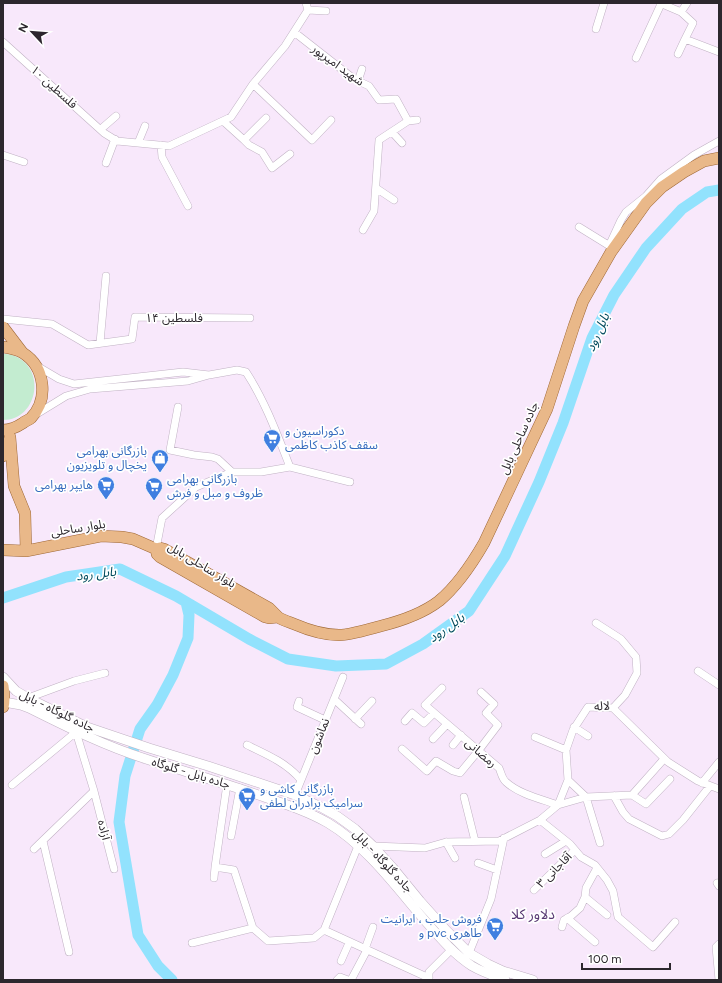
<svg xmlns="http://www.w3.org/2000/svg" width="722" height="983" viewBox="0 0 722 983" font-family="Figtree,'Noto Sans Arabic',sans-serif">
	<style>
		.green { fill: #c3ecd0 }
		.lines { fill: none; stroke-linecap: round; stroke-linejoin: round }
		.river { stroke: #92e2fd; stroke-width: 11 }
		.minor-casing { stroke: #c1b2c4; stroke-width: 8 }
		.secondary-casing { stroke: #c1b2c4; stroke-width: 10 }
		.primary-casing { stroke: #9e6735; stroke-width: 12 }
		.minor { stroke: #fff; stroke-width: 7 }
		.secondary { stroke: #fff; stroke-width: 9 }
		.primary { stroke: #e9b889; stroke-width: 11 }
		.labels { text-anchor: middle; stroke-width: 3.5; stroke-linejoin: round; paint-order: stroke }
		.street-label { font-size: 12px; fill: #2c272d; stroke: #fff }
		.shop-label { font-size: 12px; fill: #366cbe; stroke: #fff; text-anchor: start }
		.water-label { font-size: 13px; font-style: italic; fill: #034c5e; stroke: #fff }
		.quarter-label { font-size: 14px; fill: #573872; stroke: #fff }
	</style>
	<rect width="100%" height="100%" fill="#f8e8fb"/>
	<path class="green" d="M 3,354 C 6,354 10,354 12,355 C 47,366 39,420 3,420 Z"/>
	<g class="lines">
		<path class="river" d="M 3,598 L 66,577 L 120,569 L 176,596 L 249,639 L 288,659 L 336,666 L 386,664 L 423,644 L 469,611 L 505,556 L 539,482 L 563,423 L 592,338 L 614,295 L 646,248 L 682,209 L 707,192 L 719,190
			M 172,980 L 158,966 L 138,935 L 119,822 L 125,776 L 140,729 L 157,705 L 173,675 L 188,638 L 189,615 L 186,602"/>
		<g class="minor-casing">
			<path id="minor" d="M 660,3 L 681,12 L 693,23 L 685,39 L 678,54
				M 308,10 L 326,11
				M 681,12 L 687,3
				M 596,29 L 604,3
				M 294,32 L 354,79 L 369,86 L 379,100 L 396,99 L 408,121 L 379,140 L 374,211 L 363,230
				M 685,39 L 719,52
				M 3,42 L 104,133 L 117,141 L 169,146 L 231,117 L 253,84 L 285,46 L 308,10 L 306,3
				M 636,58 L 661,4
				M 358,81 L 362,69
				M 253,84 L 312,140 L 331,120
				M 223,121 L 244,140 L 249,145 L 262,152 L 272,168 L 290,154
				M 408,121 L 417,120
				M 101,129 L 116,116
				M 392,132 L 402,143
				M 244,140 L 266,118
				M 138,143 L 145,126
				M 161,145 L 162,157 L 188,206
				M 3,155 L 24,162
				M 106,163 L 115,139
				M 376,188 L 394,200
				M 579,227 L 613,248
				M 609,246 L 621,220 L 626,212 L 646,196 L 661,179 L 694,155 L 719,141
				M 3,319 L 52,324 L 88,345 L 132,339 L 135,317 L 250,318
				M 100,343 L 106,276
				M 209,375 L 237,370 L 246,372 C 265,401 277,434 290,467 L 350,482
				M 178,407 L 170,450 L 194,455 L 212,457 L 218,459 L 232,472 L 261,472 L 290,467
				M 35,415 L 66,396 L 90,389 L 188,381 L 209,375 L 183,372 L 74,384 L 59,379 L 37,366
				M 156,549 L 162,518 L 196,487 L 232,472
				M 698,671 L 719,685
				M 442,688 L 425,705 L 499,768 C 501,772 502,779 506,782 C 519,794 541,799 558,805
				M 28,698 L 74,681 L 105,673
				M 334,699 L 361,724
				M 299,701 L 297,707 L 325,720
				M 613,708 L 668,762 L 698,781 L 719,789
				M 355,719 L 372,701
				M 405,721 L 412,713 L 424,723 L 434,713
				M 574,727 L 588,736
				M 535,737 L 566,750
				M 433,739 L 447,724
				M 247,745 C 266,754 287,763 301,780
				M 453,745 L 461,735
				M 402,749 L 427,771 L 436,761 L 453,771 L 460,773 L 479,750 L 498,725 L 486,713 L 494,704 L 481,692
				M 702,783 L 719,762
				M 227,784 L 215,867 L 234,870 L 253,928
				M 12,785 L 76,732 L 94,791 L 34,849
				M 94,791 L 114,869
				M 295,795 L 343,677
				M 632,795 L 646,804 L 670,779
				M 614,796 L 623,812 L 629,819 L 662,836 L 669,834 L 683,820 L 710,786
				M 464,797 L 475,841
				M 558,805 L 568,780 L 566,750 L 573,730 L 588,707 L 613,708 L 625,695 L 637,673 L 636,657 L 621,639 L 596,623
				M 540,820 L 570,844 L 581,857 L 595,865 L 607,880 L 613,891 L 618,917 L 653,947 L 675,922
				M 231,836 L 240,788
				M 43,841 L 69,952
				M 446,842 L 455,858
				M 600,843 L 586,797 L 632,795 L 664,759
				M 358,846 L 324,930 L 429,978
				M 373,846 L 425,848 L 446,842 L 499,841 L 540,820 L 558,805 L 586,797 L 568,780
				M 545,854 L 566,841
				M 478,863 L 497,870
				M 214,878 L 215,867
				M 717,883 L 719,886
				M 534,890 L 575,850
				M 585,897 L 607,915
				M 567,918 L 595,942
				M 562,927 L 564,920 L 571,916 L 580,908 L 585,897 L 586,888 L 597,868
				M 192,943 L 253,928 L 268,941 L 314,938 L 324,930
				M 365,949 L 373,927
				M 469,953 L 491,899 L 504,838
				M 341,961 L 349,943
				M 337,980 L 340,977 L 348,980
				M 351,980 L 367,950
				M 429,980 L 429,972 L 452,949
				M 719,980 L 716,947 L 719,944"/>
		</g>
		<g class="secondary-casing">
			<path id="secondary" d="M 3,677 L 16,691 L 28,698 L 87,727 L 149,748 L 208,766 L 295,795 L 319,806 L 337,816 L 355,829 L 373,846 L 393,868 L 420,901 L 446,930 L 469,953 L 488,964 L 503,971 L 533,980
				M 4,702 L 21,705 L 29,708 C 67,727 105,746 146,759 C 186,772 227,784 267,798 C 288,805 309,812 328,823 C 368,847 398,890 428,924 C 441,939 455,955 472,966 C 482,972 494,976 505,980"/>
		</g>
		<g class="primary-casing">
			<path id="primary" d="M 3,327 L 22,352
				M 3,347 C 10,348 17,349 23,353 C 45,367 49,399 31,418 C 29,420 25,421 23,423 C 17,427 10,430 3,430
				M 10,437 L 14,486 L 25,513 L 26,551
				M 3,456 L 10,438
				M 3,550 L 26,551 L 101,536 L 122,537 L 133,539 L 156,549
				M 278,617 L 269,618 L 265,617 L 160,557 L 157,554 L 156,549 L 160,548 L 164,549 L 269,608 C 272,611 275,614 278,617 C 282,620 289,622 294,624 C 308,630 323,635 339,635 C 351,635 369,629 381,626 C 401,621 422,614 439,601 C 456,587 473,562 484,543 L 547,409 L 574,326 L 583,301 L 611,252 L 646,203 L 662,187 L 684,172 L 704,161 L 719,158
				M 3,686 C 4,693 5,700 3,707"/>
		</g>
		<use href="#minor" class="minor"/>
		<use href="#secondary" class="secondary"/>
		<use href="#primary" class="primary"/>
	</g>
	<defs>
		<g id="supermarket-pin" transform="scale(0.9)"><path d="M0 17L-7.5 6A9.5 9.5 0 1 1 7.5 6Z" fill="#3f7fe0" stroke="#fff"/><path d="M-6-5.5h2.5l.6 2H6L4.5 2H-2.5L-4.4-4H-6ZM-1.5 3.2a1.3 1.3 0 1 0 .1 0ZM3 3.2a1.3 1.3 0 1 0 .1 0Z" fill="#fff"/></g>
		<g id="shop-pin" transform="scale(0.9)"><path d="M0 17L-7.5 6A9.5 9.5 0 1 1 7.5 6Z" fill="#3f7fe0" stroke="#fff"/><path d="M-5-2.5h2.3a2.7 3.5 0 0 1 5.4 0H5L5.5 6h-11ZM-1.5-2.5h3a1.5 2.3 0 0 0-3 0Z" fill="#fff"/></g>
	</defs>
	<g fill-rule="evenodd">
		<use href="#supermarket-pin" x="272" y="438"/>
		<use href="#shop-pin" x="160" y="458"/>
		<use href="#supermarket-pin" x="106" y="485"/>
		<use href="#supermarket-pin" x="154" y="486"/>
		<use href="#supermarket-pin" x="247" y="796"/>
		<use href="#supermarket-pin" x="495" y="926"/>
	</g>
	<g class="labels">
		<g class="street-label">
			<text transform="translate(338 65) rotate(36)" y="4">شهید امیرپور</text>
			<text transform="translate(54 87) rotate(42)" y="4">فلسطین ۱۰</text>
			<text x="174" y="322">فلسطین ۱۴</text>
			<text transform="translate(519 438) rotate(-66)" y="4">جاده ساحلی بابل</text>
			<text transform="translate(78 528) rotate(-9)" y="4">بلوار ساحلی</text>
			<text transform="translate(202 565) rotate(31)" y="4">بلوار ساحلی بابل</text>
			<text transform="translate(602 706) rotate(-3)" y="4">لاله</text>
			<text transform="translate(57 711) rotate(26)" y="4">جاده گلوگاه - بابل</text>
			<text transform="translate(319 736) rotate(-68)" y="4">نماشون</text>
			<text transform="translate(481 753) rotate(41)" y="4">رمضانی</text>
			<text transform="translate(191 773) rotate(17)" y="4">جاده بابل - گلوگاه</text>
			<text transform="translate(104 830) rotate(76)" y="4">آزاده</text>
			<text transform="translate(383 861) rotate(47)" y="4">جاده گلوگاه - بابل</text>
			<text transform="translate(554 870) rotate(-45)" y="4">آقاجانی ۳</text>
		</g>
		<g class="shop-label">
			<text x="285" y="435">دکوراسیون و<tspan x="285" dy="14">سقف کاذب کاظمی</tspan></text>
			<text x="147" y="455" text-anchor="end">بازرگانی بهرامی<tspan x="147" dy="14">یخچال و تلویزیون</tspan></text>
			<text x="167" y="483">بازرگانی بهرامی<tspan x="167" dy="14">ظروف و مبل و فرش</tspan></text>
			<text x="93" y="489" text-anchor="end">هایپر بهرامی</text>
			<text x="260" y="793">بازرگانی کاشی و<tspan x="260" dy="14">سرامیک برادران لطفی</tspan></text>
			<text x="482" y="923" text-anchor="end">فروش حلب ، ایرانیت<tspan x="482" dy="14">و pvc طاهری</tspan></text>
		</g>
		<g class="water-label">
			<text transform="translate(597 332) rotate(-66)" y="5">بابل رود</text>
			<text transform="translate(96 573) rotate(-7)" y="5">بابل رود</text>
			<text transform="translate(446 627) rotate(-35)" y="5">بابل رود</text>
		</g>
		<g class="quarter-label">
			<text x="533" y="919">دلاور کلا</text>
		</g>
	</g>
	<rect width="722" height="983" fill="none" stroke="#2c272d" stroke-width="8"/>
	<g transform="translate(32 32) rotate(296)" stroke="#ffffff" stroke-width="3" paint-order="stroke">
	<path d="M0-3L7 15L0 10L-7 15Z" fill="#2c272d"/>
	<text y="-6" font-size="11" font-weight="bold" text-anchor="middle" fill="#2c272d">N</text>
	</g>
	<path d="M582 963v6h88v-6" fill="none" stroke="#2c272d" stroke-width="2"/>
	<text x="588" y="963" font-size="12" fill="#2c272d" stroke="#ffffff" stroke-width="3" paint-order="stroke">100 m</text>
</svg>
